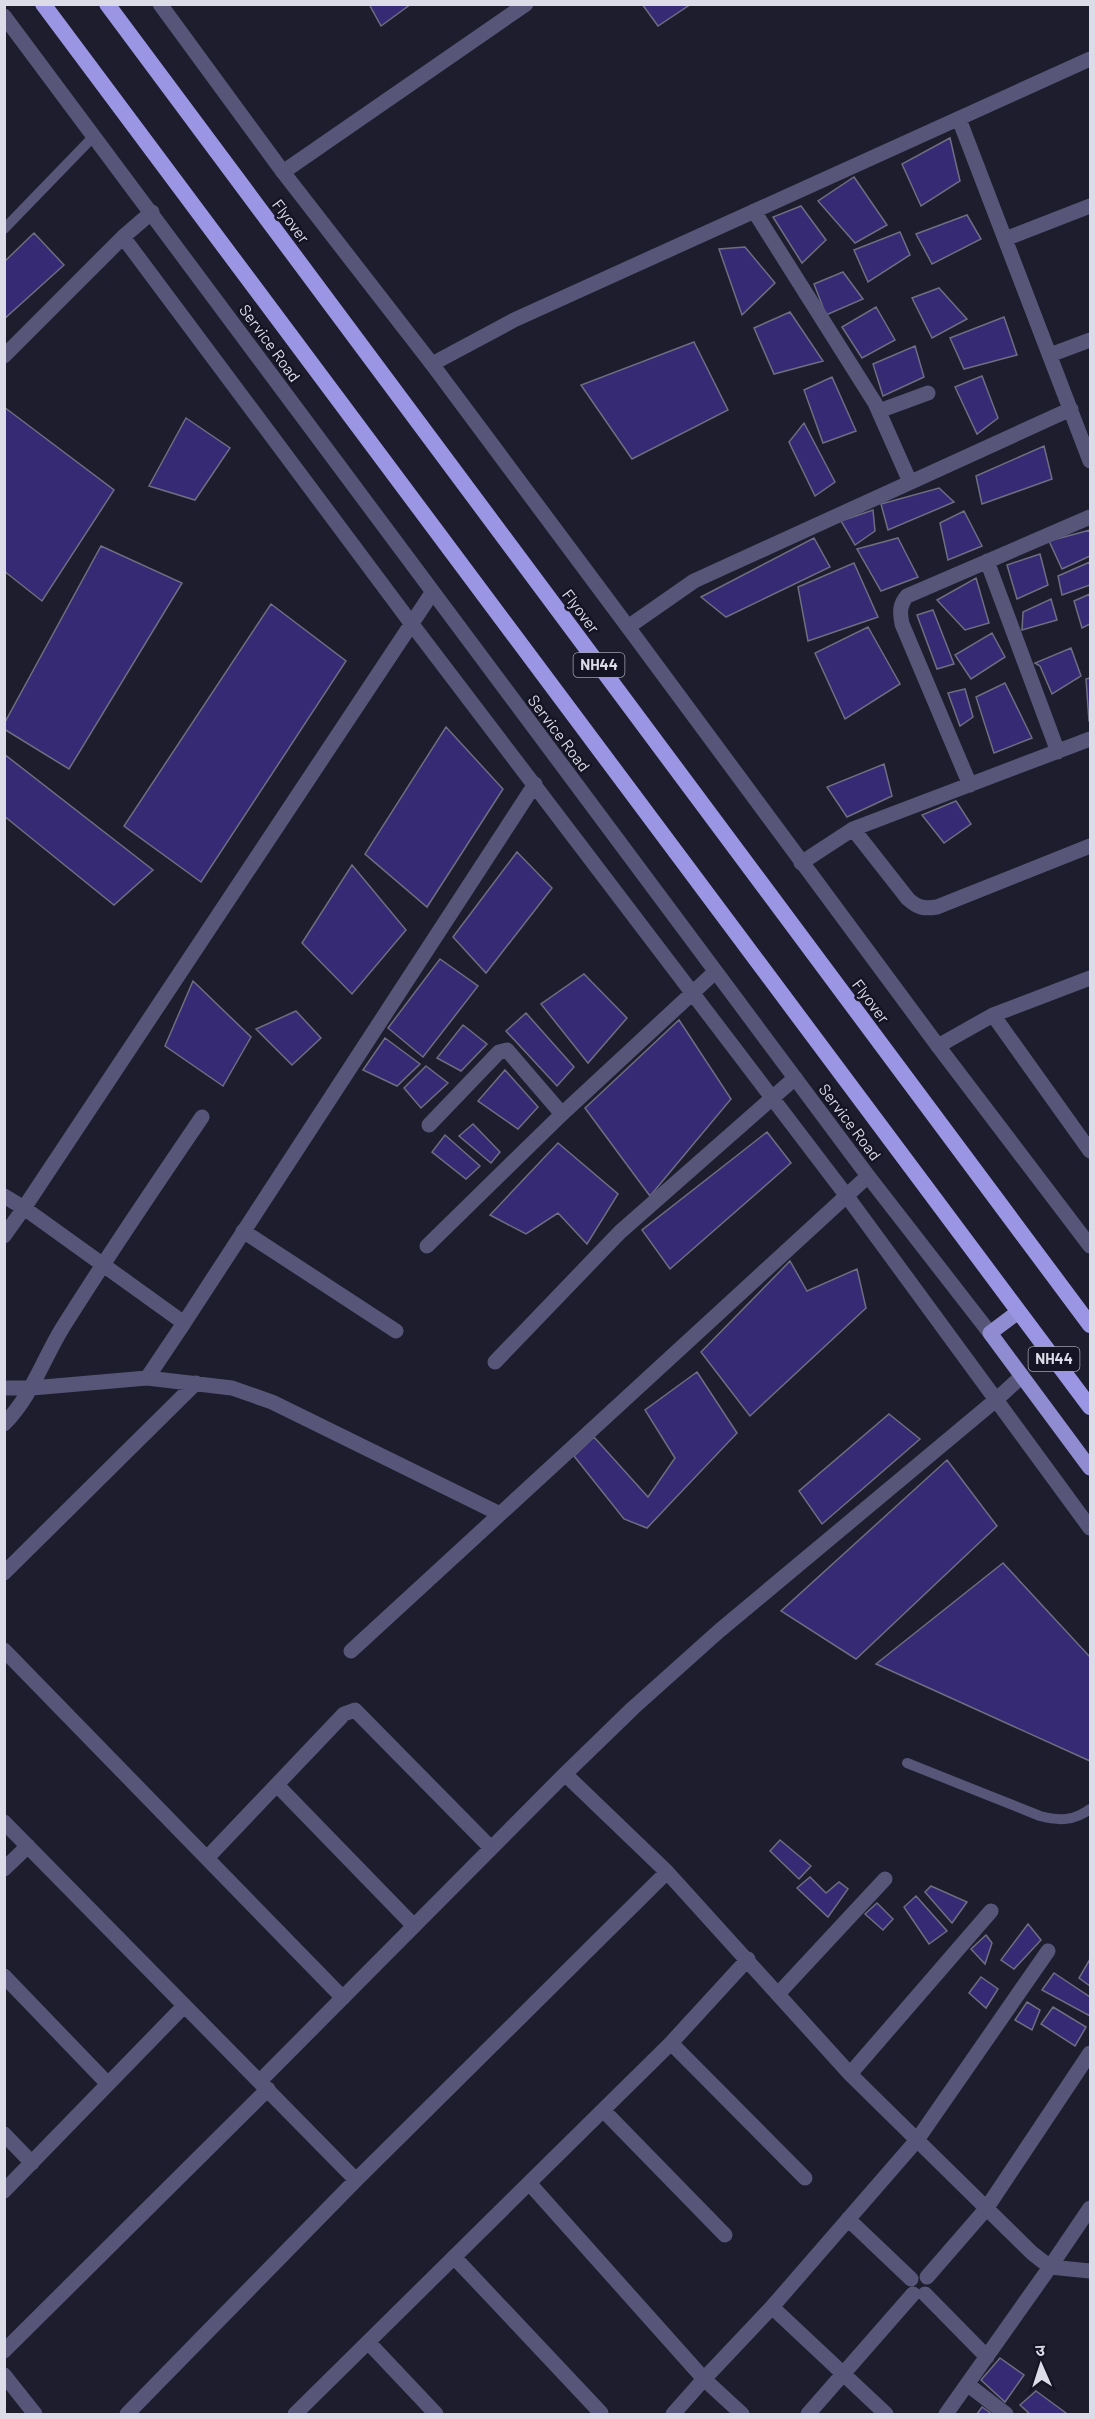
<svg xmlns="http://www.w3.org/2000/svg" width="1095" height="2419" viewBox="0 0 1095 2419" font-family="Barlow,'Noto Sans Devanagari',sans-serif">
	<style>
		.building { fill: #352a73; stroke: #6e6e82; stroke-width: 1.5 }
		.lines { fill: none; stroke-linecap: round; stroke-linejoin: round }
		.service { stroke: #575678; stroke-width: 10 }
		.minor { stroke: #575678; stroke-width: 15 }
		.tertiary { stroke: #575678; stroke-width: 15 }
		.primary { stroke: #8f8cd1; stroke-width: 15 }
		.trunk { stroke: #9a96e3; stroke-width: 16 }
		.labels { text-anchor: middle; stroke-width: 5; stroke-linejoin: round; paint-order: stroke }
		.shield { fill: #151424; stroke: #a0a0ad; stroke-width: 1.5 }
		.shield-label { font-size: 15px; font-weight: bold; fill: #dcdce8 }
		.street-label { font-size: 16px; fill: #dcdce8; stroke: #151424 }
	</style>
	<rect width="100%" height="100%" fill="#1e1d2e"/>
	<path class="building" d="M 369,4 L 411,4 L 381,26 Z
		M 642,4 L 691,4 L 658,26 Z
		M 950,138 L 960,181 L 921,206 L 902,164 Z
		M 854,177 L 887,225 L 855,243 L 818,201 Z
		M 801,206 L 826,240 L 802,263 L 773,217 Z
		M 967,215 L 981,239 L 932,264 L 916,234 Z
		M 900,232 L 910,255 L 868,282 L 854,250 Z
		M 34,233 L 64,265 L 4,319 L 4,262 Z
		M 745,247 L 775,283 L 742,315 L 719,249 Z
		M 843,272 L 863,299 L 826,315 L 814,284 Z
		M 939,288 L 967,319 L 932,338 L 912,298 Z
		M 876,307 L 895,340 L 862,358 L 842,327 Z
		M 790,312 L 823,361 L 774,374 L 754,328 Z
		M 1004,317 L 1017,355 L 964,369 L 950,338 Z
		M 694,342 L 728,410 L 632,459 L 581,385 Z
		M 915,346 L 924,377 L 883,396 L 873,364 Z
		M 982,376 L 998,418 L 977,434 L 955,387 Z
		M 832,377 L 856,431 L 823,443 L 804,390 Z
		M 4,407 L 114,490 L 42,601 L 4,571 Z
		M 186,418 L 230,448 L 195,500 L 149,486 Z
		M 804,423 L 835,482 L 815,496 L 789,442 Z
		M 1044,446 L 1052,479 L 982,504 L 976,476 Z
		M 939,488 L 954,502 L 888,530 L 881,504 Z
		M 873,510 L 875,531 L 855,545 L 841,521 Z
		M 964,511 L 982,546 L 948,560 L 940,523 Z
		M 1090,530 L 1090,556 L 1062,569 L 1049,541 Z
		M 814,538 L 830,567 L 726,617 L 701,597 Z
		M 898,538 L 918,577 L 881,591 L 857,549 Z
		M 101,546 L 182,583 L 69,769 L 4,729 L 4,724 Z
		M 1040,554 L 1048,585 L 1017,599 L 1007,565 Z
		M 1090,562 L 1090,585 L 1062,595 L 1058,576 Z
		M 854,563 L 878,617 L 808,641 L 798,587 Z
		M 976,578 L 989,623 L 965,630 L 937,600 Z
		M 1090,594 L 1090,624 L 1082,628 L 1074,601 Z
		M 1051,599 L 1057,620 L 1022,630 L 1023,612 Z
		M 271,604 L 346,661 L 201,882 L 124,826 Z
		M 933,610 L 954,664 L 937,669 L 917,615 Z
		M 868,627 L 900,684 L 845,719 L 815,653 Z
		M 992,633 L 1005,657 L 971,679 L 955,655 Z
		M 1071,648 L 1081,676 L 1052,694 L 1040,666 L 1035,663 Z
		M 1090,678 L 1090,721 L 1089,721 L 1086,679 Z
		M 1005,683 L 1032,738 L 994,753 L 976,697 Z
		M 965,689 L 973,717 L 960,726 L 948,693 Z
		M 446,727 L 503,789 L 427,907 L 365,854 Z
		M 4,754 L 153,870 L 114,905 L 4,816 Z
		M 884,764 L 892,796 L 847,817 L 827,787 Z
		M 956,801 L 971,824 L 944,843 L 922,815 Z
		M 517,852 L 552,888 L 486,973 L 453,937 Z
		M 352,865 L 406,930 L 352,994 L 302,943 Z
		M 440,959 L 478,986 L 423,1057 L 388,1028 Z
		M 584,974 L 627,1018 L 588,1063 L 541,1004 Z
		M 193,981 L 251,1037 L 223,1086 L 165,1046 Z
		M 296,1011 L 321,1038 L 292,1065 L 256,1029 Z
		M 526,1013 L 574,1067 L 557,1086 L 506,1031 Z
		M 679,1020 L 731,1099 L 650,1196 L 585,1108 Z
		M 463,1025 L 487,1044 L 461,1071 L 437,1058 Z
		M 385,1038 L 420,1064 L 397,1086 L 363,1070 Z
		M 426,1066 L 448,1083 L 421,1108 L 404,1088 Z
		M 505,1070 L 538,1107 L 518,1129 L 478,1101 Z
		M 473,1124 L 500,1152 L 491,1163 L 459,1136 Z
		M 767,1132 L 791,1163 L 670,1269 L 642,1230 Z
		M 445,1135 L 480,1166 L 466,1179 L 432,1152 Z
		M 558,1143 L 618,1194 L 587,1244 L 558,1213 L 526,1234 L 490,1215 Z
		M 790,1261 L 807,1291 L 857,1269 L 866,1308 L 750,1416 L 701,1352 Z
		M 697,1372 L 737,1433 L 647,1528 L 624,1519 L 574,1456 L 594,1437 L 648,1497 L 675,1458 L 645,1410 Z
		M 889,1414 L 920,1439 L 822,1524 L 799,1491 Z
		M 947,1460 L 997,1526 L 856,1659 L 781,1611 Z
		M 1003,1563 L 1090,1657 L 1090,1761 L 876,1664 Z
		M 780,1840 L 811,1866 L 799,1879 L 770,1851 Z
		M 810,1877 L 826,1893 L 839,1882 L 848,1889 L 828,1917 L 797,1888 Z
		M 931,1886 L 967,1902 L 952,1923 L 925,1892 Z
		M 916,1896 L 947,1931 L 929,1944 L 904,1907 Z
		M 877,1903 L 893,1919 L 883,1930 L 865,1914 Z
		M 1028,1924 L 1041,1940 L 1014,1969 L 1001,1960 Z
		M 986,1935 L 992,1943 L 985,1964 L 971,1949 Z
		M 1090,1959 L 1090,1986 L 1079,1978 Z
		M 1054,1973 L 1090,1997 L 1090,2016 L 1042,1990 Z
		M 981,1977 L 998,1989 L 986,2008 L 969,1993 Z
		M 1027,2002 L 1040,2010 L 1032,2030 L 1015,2020 Z
		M 1053,2007 L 1086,2027 L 1075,2046 L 1041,2024 Z
		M 1000,2358 L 1024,2375 L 1005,2402 L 981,2380 Z
		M 1036,2391 L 1066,2413 L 1065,2414 L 1030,2414 L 1020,2405 Z
		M 982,2407 L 992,2414 L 977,2414 Z"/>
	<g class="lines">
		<path class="service" d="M 4,229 L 94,136
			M 907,1763 L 1040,1816 C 1059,1821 1074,1821 1090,1809"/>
		<path class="minor" d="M 959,119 L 1090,461
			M 283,172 L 526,4
			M 754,211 L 875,403 L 910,482
			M 123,237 L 152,212
			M 1005,239 L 1090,206
			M 1050,355 L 1090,340
			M 4,356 L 123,237 L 411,623 L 846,1195 L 1090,1528
			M 432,364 L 514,320 L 1090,59
			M 879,411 L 928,393
			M 987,561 L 1058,752
			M 628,627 L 694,581 L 1071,409
			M 970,785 L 902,624 C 900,613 899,605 907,596 L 1090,517
			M 853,829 L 908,899 C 918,908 924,909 937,907 L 1090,846
			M 801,863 L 853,829 L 1090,739
			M 993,1015 L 1090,1151
			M 938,1046 L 993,1015 L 1090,978
			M 429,1125 L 499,1052 L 507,1050 L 562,1114
			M 4,1196 L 24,1208 L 432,593
			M 243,1231 L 396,1331
			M 4,1236 L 24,1208 L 184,1323 L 535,784
			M 427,1246 L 562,1114 L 715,972
			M 495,1362 L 620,1232 L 795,1078
			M 147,1378 L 232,1388 L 272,1402 L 500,1514
			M 4,1388 L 32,1388 L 147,1378 L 184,1323
			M 4,1424 C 32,1396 43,1359 63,1327 C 108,1255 155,1186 202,1117
			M 4,1573 L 196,1383
			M 4,1650 L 343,1998
			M 351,1651 L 868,1176
			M 565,1774 L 667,1872 L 850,2074 L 917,2140 L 772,2307 L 704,2379 L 742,2414
			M 277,1785 L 414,1926
			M 4,1822 L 356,2180
			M 207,1858 L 344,1714 L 355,1710 L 491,1848
			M 4,1869 L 28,1846
			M 1048,1951 L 917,2140 L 1032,2253 L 1050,2267 L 1090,2208
			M 4,1976 L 108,2084
			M 778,1994 L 885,1879
			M 671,2043 L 805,2178
			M 850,2074 L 991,1911
			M 260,2081 L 565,1774 L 633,1708 L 719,1631 L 997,1399 L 1022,1376
			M 603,2110 L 725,2235
			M 4,2134 L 32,2163
			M 530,2184 L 704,2379 L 673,2414
			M 4,2191 L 184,2006
			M 848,2219 L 911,2279
			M 454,2257 L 601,2413
			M 927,2277 L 986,2209 L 1090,2053
			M 925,2294 L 987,2357
			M 772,2307 L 886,2414
			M 368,2342 L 436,2414
			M 4,2351 L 268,2089
			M 4,2375 L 35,2414
			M 967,2384 L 1006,2414
			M 127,2414 L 356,2180 L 667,1872
			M 295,2414 L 671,2043 L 748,1959
			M 808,2414 L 913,2294
			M 946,2414 L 1050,2267 L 1090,2271"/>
		<path class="tertiary" d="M 160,4 L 283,172 L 432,364 L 628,627 L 938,1046 L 1090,1246
			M 4,16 L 868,1176 L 990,1333"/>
		<path class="primary" d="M 1018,1312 L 990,1333 L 1090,1468"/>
		<path class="trunk" d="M 43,4 L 1090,1407
			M 107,4 L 1090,1325"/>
	</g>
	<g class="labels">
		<g class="shield">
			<rect x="573.5" y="653" width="51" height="24" rx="4.5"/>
			<rect x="1028.5" y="1347" width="51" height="24" rx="4.5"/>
		</g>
		<g class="shield-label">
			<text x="599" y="670">NH44</text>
			<text x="1054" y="1364">NH44</text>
		</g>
		<g class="street-label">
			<text transform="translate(291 221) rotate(53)" y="6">Flyover</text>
			<text transform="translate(270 343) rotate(54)" y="6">Service Road</text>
			<text transform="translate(581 611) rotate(53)" y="6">Flyover</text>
			<text transform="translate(559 733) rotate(53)" y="6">Service Road</text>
			<text transform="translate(871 1001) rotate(53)" y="6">Flyover</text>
			<text transform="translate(850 1122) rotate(53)" y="6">Service Road</text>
		</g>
	</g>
	<rect width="1095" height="2419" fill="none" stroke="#dcdce8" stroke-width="12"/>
	<g transform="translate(1041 2365) rotate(357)" stroke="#151424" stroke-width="4.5" paint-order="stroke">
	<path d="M0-4.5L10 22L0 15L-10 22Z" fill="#dcdce8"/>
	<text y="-9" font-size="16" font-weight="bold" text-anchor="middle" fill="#dcdce8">उ</text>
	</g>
</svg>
